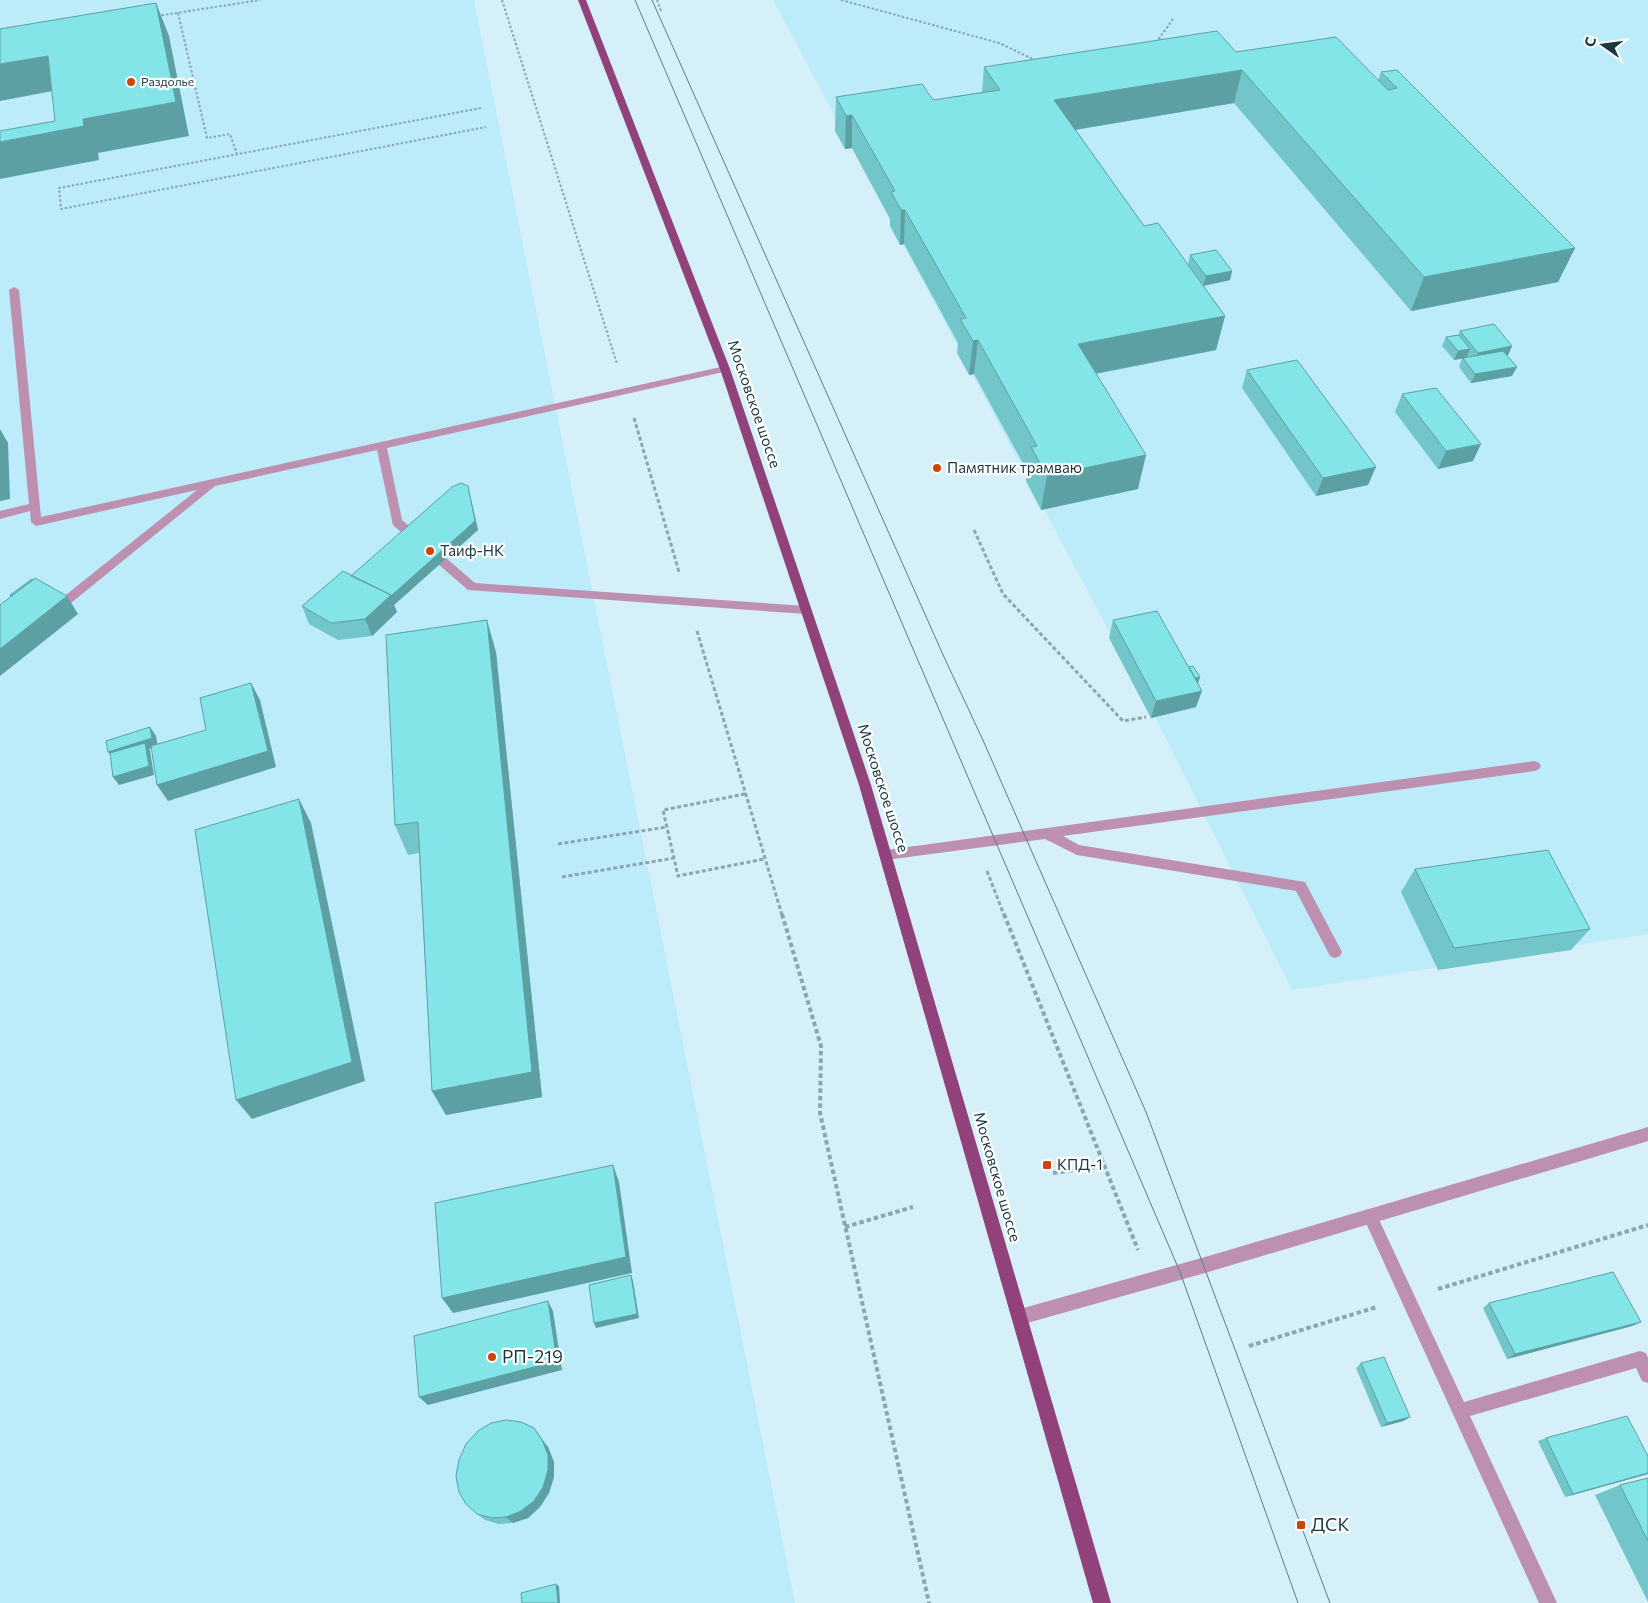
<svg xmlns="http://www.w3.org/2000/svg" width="1648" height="1603" viewBox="0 0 1648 1603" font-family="Commissioner,sans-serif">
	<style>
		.built { fill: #bcebfa }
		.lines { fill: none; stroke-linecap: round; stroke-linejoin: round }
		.path-far2 { stroke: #8aa6af; stroke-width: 2; stroke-dasharray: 2.5 2; stroke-linecap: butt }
		.path-far1 { stroke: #8aa6af; stroke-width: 3; stroke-dasharray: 4 2.5; stroke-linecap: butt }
		.path { stroke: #8aa6af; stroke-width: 4; stroke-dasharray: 4.5 3; stroke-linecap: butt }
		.lane { fill: #be90af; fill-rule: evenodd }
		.street { fill: #be90af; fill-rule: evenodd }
		.primary { fill: #92427b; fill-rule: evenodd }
		.tram { stroke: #5e7b83; stroke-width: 1 }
		.wall { fill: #72c5c8 }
		.shaded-wall { fill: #5ca0a3 }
		.building { fill: #84e5e9; stroke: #5ca0a3 }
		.poi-dot { fill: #cc4608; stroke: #fff; stroke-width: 2 }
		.labels { text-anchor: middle; stroke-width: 4.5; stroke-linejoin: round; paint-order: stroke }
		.far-poi-label { font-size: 12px; fill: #1a3840; stroke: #fff; text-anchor: start }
		.street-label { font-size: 15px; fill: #1a3840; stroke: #fff }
		.poi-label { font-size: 15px; fill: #1a3840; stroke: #fff; text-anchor: start }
		.near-poi-label { font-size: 18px; fill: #1a3840; stroke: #fff; text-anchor: start }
	</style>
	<rect width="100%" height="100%" fill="#d5f0f9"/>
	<path class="built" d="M 0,0 L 474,0 L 795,1603 L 0,1603 Z
		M 773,0 L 1648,0 L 1648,934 L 1292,990 L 1159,725 Z"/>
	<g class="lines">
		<path class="path-far2" d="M 502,0 L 617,364
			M 657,0 L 661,11
			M 841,0 L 999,43 L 1037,61
			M 178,13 L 207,138 L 230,134 L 237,154
			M 157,16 L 260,0
			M 1156,43 L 1173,19
			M 481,108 L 59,188 L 61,209 L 486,127"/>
		<path class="path-far1" d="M 634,418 L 679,572
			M 974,530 L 1003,594 L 1123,721 L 1146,717
			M 697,631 L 782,915
			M 745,794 L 663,810 L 678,876 L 764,859
			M 558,844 L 667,827
			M 987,871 L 1004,915
			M 562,877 L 674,858"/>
		<path class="path" d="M 782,914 L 821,1046 L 820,1113 L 929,1603
			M 1004,914 L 1138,1250
			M 1053,1173 L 1103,1166
			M 845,1227 L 913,1207
			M 1438,1289 L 1648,1225
			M 1249,1346 L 1377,1307"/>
		<path class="lane" d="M 14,287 L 19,290 L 41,517 L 725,366 L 728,367 L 728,371 L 387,448 L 402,520 L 475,583 L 806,606 L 812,610 L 806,614 L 468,590 L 393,525 L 377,450 L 215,486 L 60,612 L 52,612 L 50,609 L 52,606 L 197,490 L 36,526 L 31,522 L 30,511 L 0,519 L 0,511 L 29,504 L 9,290 Z
			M 1535,761 L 1539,763 L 1541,766 L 1539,769 L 1535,771 L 1063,836 L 1079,845 L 1305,882 L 1342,952 L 1340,956 L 1335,958 L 1330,956 L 1296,891 L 1077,855 L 1045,839 L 886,860 L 881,859 L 880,855 L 881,851 L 886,850 Z
			M 1370,1209 L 1375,1211 L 1464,1402 L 1640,1351 L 1646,1353 L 1648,1358 L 1648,1383 L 1642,1381 L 1636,1368 L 1470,1416 L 1557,1603 L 1539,1603 L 1365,1221 L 1362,1216 L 1365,1211 Z"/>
		<path class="street" d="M 1648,1127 L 1648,1141 L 1205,1273 L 1020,1325 L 1014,1323 L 1012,1317 L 1014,1311 L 1020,1309 L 1205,1257 Z"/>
		<path class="primary" d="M 578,0 L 586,0 L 730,369 L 871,785 L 1111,1603 L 1093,1603 L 859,785 L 720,369 Z"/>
		<path class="tram" d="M 635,0 L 1180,1272 L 1298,1603
			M 652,0 L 944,657 L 982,738 L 1146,1112 L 1330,1603"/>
	</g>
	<path class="wall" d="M 1236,52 L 1378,80 L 1381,72 L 1575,248 L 1558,282 L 1411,311 L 1234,103 L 1075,130 L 1144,226 L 1188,265 L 1190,255 L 1232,271 L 1230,280 L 1203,286 L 1188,265 L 1225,316 L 1216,350 L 1096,374 L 1138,489 L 1041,510 L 1026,481 L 1027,471 L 974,374 L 969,375 L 957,353 L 958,343 L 904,244 L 900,245 L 890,226 L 890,219 L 852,148 L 845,149 L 835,131 L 836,97 L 933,100 L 982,92 L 984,67 Z
		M 1460,331 L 1512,346 L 1508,355 L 1507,356 L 1512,376 L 1471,383 L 1459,367 L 1462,358 L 1454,360 L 1442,346 L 1446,337 L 1458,335 Z
		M 1247,370 L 1368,485 L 1316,496 L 1242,388 Z
		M 1402,394 L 1473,461 L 1438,469 L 1395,412 Z
		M 470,495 L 478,530 L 394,605 L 397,612 L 372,636 L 338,640 L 309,624 L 302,606 L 351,576 Z
		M 1113,620 L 1189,667 L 1200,677 L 1198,683 L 1196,707 L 1151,718 L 1109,638 Z
		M 496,652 L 542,1097 L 446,1115 L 432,1091 L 419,853 L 408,855 L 395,825 Z
		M 1415,869 L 1590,929 L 1571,950 L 1438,970 L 1401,892 Z
		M 1489,1303 L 1641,1322 L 1632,1326 L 1507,1359 L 1483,1308 Z
		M 1361,1363 L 1410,1417 L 1403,1421 L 1381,1427 L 1356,1368 Z
		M 534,1428 L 548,1447 L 554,1462 L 554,1477 L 549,1493 L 540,1507 L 528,1518 L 513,1523 L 499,1524 L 485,1520 L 477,1514 Z
		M 1546,1438 L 1648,1474 L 1565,1497 L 1538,1441 Z
		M 1648,1478 L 1648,1602 L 1595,1495 L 1620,1485 Z"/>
	<path class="shaded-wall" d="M 156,3 L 169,36 L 189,136 L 98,153 L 99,160 L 0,179 L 0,142 L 83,119 Z
		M 48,56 L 63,89 L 0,101 L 0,64 Z
		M 1242,70 L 1234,103 L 1050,134 L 1054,100 Z
		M 852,115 L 852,148 L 845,149 L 846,116 Z
		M 901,210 L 905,210 L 904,244 L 900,245 Z
		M 1575,248 L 1558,282 L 1411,311 L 1424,277 Z
		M 1232,271 L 1230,280 L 1203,286 L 1206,276 Z
		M 1225,316 L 1216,350 L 1072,378 L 1078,344 Z
		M 978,340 L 974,374 L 969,375 L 973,341 Z
		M 1512,346 L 1508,355 L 1474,362 L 1478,353 Z
		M 1470,349 L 1466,358 L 1454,360 L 1458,351 Z
		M 1517,367 L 1512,376 L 1471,383 L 1475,374 Z
		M 0,429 L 8,443 L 10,499 L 0,501 Z
		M 1481,444 L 1473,461 L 1438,469 L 1446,451 Z
		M 1146,455 L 1138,489 L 1041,510 L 1047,476 Z
		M 1376,467 L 1368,485 L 1316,496 L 1323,478 Z
		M 468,486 L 478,530 L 394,605 L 397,612 L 372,636 L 365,619 L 391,595 Z
		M 67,596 L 78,614 L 0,676 L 0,649 Z
		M 487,620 L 496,652 L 542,1097 L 446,1115 L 432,1091 Z
		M 1200,677 L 1197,686 L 1188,680 Z
		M 251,683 L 260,700 L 276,767 L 168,801 L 157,785 Z
		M 1202,691 L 1196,707 L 1151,718 L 1156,701 Z
		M 150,727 L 156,736 L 158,747 L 149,749 L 150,751 L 154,775 L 119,785 L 113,777 L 114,760 L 108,752 Z
		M 299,799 L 311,823 L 365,1081 L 252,1119 L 236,1100 Z
		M 613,1165 L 619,1182 L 632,1273 L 453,1313 L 442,1298 Z
		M 631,1275 L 633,1281 L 639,1318 L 596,1328 L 594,1323 Z
		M 548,1301 L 553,1311 L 562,1370 L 428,1405 L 419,1397 Z
		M 1641,1322 L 1632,1326 L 1507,1359 L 1515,1354 Z
		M 1410,1417 L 1403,1421 L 1381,1427 L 1387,1423 Z
		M 542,1440 L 548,1447 L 554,1462 L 554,1477 L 549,1493 L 540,1507 L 528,1518 L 513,1523 L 506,1517 Z
		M 1648,1473 L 1648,1474 L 1565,1497 L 1573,1494 Z
		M 556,1584 L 559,1586 L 560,1603 L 558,1603 Z"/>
	<path class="building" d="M 156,3 L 176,102 L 83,119 L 84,126 L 0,142 L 0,131 L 55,121 L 48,56 L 0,64 L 0,29 Z
		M 1217,31 L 1236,52 L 1336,37 L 1388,90 L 1397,88 L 1381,72 L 1397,70 L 1575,248 L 1424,277 L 1242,70 L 1054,100 L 1144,226 L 1158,223 L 1225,316 L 1078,344 L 1146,455 L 1047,476 L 1031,447 L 1037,446 L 978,340 L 973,341 L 960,319 L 966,318 L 905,210 L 901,210 L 891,192 L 895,191 L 852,115 L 846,116 L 836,97 L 922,84 L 933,100 L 1000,90 L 984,67 Z
		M 1216,250 L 1232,271 L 1206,276 L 1190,255 Z
		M 1494,324 L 1512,346 L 1478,353 L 1460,331 Z
		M 1459,335 L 1470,349 L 1458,351 L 1446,337 Z
		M 1503,351 L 1517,367 L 1475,374 L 1463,358 Z
		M 1297,360 L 1376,467 L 1323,478 L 1247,370 Z
		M 1436,388 L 1481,444 L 1446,451 L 1402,394 Z
		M 461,483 L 468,486 L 475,521 L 391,596 L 391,595 L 351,576 L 452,487 Z
		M 343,571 L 391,595 L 365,619 L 331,623 L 302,606 Z
		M 35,578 L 67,596 L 0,649 L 0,605 Z
		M 32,579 L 33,580 L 11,596 L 10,595 Z
		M 1157,611 L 1202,691 L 1156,701 L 1113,620 Z
		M 487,620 L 532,1072 L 432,1091 L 418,822 L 395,825 L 386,635 Z
		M 1193,666 L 1200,677 L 1195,678 L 1189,667 Z
		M 251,683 L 268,751 L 157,785 L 151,746 L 206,730 L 200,698 Z
		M 150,727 L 152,738 L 108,752 L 106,741 Z
		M 145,743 L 149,766 L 113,777 L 110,753 Z
		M 299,799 L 352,1062 L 236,1100 L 195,830 Z
		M 1548,850 L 1590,929 L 1454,948 L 1415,869 Z
		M 613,1165 L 626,1257 L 442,1298 L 435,1203 Z
		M 1613,1272 L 1641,1322 L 1515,1354 L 1489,1303 Z
		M 631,1275 L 637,1314 L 594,1323 L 589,1285 Z
		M 548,1301 L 557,1361 L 419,1397 L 414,1336 Z
		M 1384,1357 L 1410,1417 L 1387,1423 L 1361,1363 Z
		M 1627,1416 L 1648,1456 L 1648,1473 L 1573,1494 L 1546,1438 Z
		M 506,1420 L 521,1422 L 534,1428 L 542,1440 L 548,1455 L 548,1470 L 543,1487 L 534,1501 L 521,1511 L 506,1517 L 492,1518 L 477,1514 L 466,1504 L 459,1492 L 456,1476 L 459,1460 L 466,1444 L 478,1431 L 491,1423 Z
		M 1648,1478 L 1648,1541 L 1620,1485 Z
		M 556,1584 L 558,1603 L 522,1603 L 521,1593 Z"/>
	<g class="poi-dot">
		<circle cx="131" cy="82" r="5"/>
		<circle cx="937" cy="468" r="5"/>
		<circle cx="430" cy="551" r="5"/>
		<rect x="1042" y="1160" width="10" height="10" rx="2.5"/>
		<circle cx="492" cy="1357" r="5"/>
		<rect x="1296" y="1520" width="10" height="10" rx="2.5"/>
	</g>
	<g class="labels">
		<g class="far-poi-label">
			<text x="141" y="86">Раздолье</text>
		</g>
		<g class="street-label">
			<text transform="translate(754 404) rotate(71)" y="5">Московское шоссе</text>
			<text transform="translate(883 788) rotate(72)" y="5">Московское шоссе</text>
			<text transform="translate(997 1177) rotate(74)" y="5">Московское шоссе</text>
		</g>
		<g class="poi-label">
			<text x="947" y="473">Памятник трамваю</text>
			<text x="440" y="556">Таиф-НК</text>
			<text x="1057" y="1170">КПД-1</text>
		</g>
		<g class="near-poi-label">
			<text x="502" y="1363">РП-219</text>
			<text x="1311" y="1531">ДСК</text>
		</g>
	</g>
	<g transform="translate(1603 45) rotate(284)" stroke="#ffffff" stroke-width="4" paint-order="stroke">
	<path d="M0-4L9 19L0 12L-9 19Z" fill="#1a3840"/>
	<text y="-8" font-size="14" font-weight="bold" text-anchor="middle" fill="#1a3840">С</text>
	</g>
</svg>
